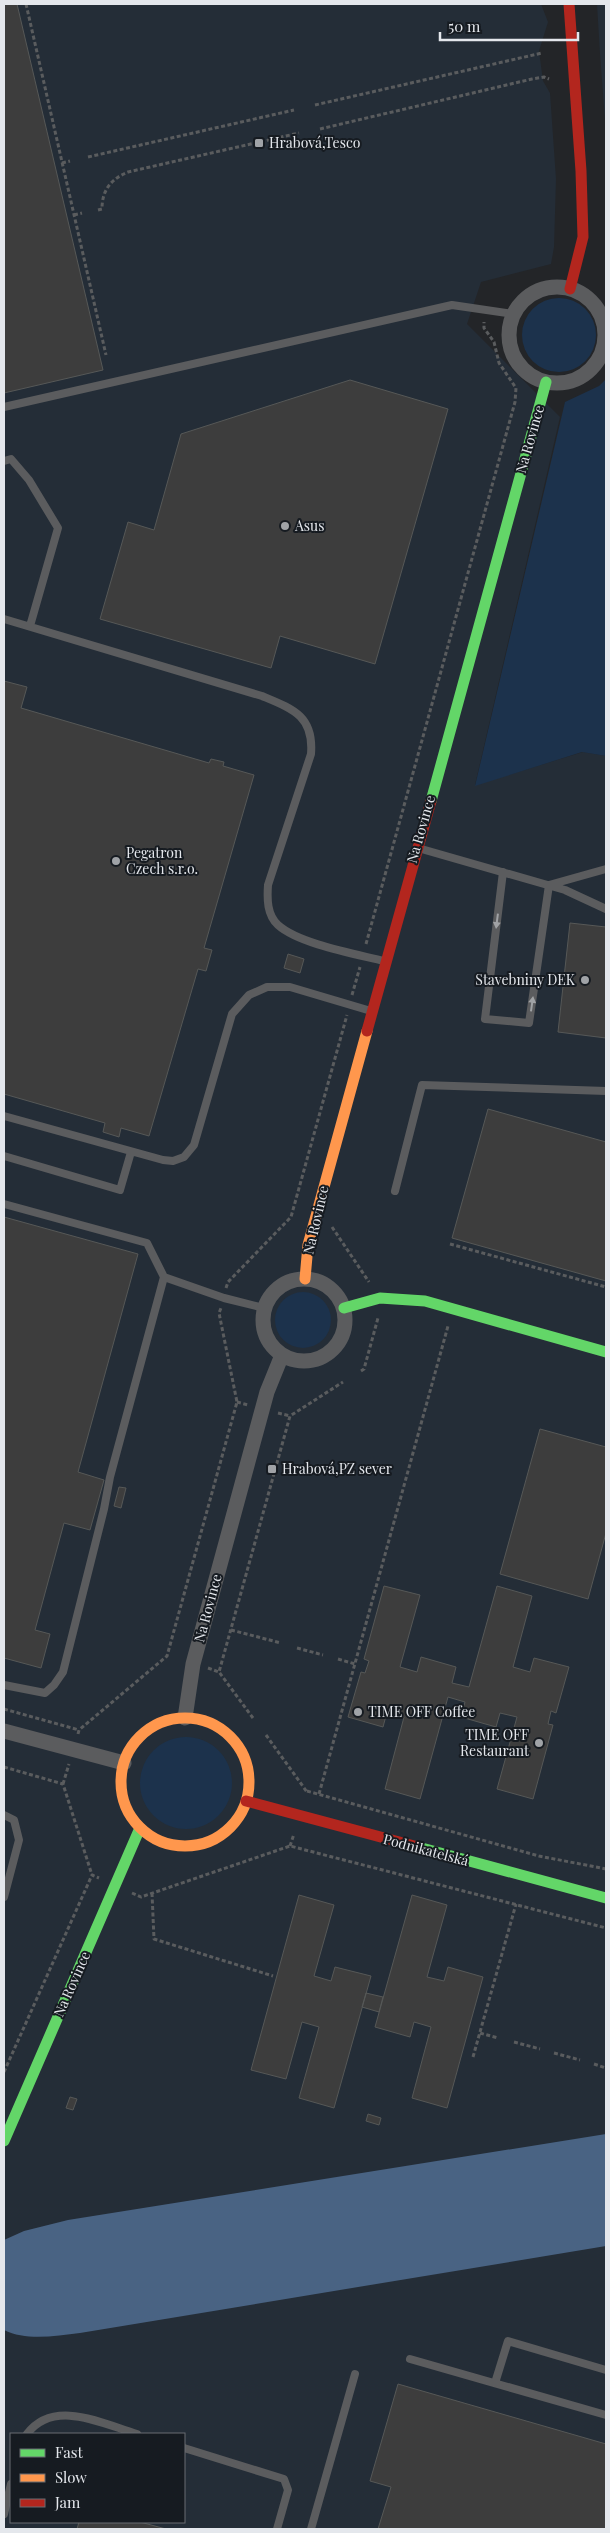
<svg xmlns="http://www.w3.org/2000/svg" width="610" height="2533" viewBox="0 0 610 2533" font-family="'Playfair Display',serif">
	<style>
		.built { fill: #242d37; fill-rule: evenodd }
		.green { fill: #1c324c }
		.water { fill: #496383 }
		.building { fill: #3d3d3d; stroke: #565857 }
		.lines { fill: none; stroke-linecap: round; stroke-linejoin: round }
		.path { stroke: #5a5c5e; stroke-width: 3; stroke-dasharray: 4 2.5; stroke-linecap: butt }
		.lane { stroke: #5b5c5e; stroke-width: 8 }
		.street { stroke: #5b5c5e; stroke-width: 15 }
		.fast { stroke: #63d668; stroke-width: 11 }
		.slow { stroke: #ff974d; stroke-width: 11 }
		.jam { stroke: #b3261e; stroke-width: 11 }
		.oneway { fill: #a0a2a5 }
		.poi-dot { fill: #a0a3a7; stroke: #161b21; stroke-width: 2 }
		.labels { text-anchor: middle; stroke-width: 4; stroke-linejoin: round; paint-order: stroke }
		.poi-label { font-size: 14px; fill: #e4e7ec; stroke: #161b21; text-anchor: start }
		.street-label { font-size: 14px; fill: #e4e7ec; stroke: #161b21 }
	</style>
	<rect width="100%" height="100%" fill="#232528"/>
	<path class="built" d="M 4,4 L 541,4 L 548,22 L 539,51 L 543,81 L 550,93 L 556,179 L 554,247 L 551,264 L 481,282 L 467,324 L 560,417 L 475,785 L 583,752 L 606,756 L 606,2529 L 4,2529 ZM 11,2434 L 184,2434 L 184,2522 L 11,2522 Z
		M 597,4 L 606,4 L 606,133 L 600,54 Z"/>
	<path class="green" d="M522 335a37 37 0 1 1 74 0a37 37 0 1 1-74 0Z
		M 606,379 L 606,756 L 582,752 L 475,786 L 565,402 L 599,386 Z
		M275 1320a28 28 0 1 1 56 0a28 28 0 1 1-56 0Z
		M140 1783a46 46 0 1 1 92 0a46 46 0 1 1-92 0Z"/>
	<path class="water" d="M 606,2134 L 606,2246 L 80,2333 C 55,2336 26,2341 4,2330 L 4,2240 L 24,2231 L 68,2220 Z"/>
	<path class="building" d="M 4,4 L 17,4 L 103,370 L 4,393 Z
		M 350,380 L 448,409 L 375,664 L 280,636 L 271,668 L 100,619 L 128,522 L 154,530 L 181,434 Z
		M 4,681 L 27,687 L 21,708 L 209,763 L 211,759 L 224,762 L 223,766 L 254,775 L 204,948 L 212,950 L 206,971 L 198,969 L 149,1136 L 121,1128 L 119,1137 L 103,1132 L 105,1123 L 4,1094 Z
		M 570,923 L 606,927 L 606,1038 L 558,1032 Z
		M 288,954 L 304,959 L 300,973 L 284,968 Z
		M 488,1109 L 606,1142 L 606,1281 L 452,1238 Z
		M 4,1217 L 138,1254 L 78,1472 L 104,1480 L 90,1530 L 64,1523 L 35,1630 L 50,1634 L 41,1668 L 4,1658 Z
		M 540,1429 L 606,1447 L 606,1533 L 588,1599 L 500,1574 Z
		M 119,1487 L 126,1488 L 121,1508 L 114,1506 Z
		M 384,1586 L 420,1595 L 400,1667 L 417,1672 L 421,1657 L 456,1667 L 452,1683 L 469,1687 L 497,1586 L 532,1596 L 513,1667 L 530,1672 L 534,1658 L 569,1667 L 556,1713 L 551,1711 L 548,1724 L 553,1725 L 533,1799 L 497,1789 L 517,1717 L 500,1713 L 496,1727 L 461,1717 L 465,1702 L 448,1697 L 420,1799 L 385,1789 L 404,1717 L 387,1712 L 383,1727 L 348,1717 L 361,1672 L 365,1673 L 369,1661 L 364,1659 Z
		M 299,1895 L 334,1905 L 314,1976 L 331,1981 L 335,1967 L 371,1976 L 334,2108 L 299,2098 L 319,2027 L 302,2022 L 286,2079 L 251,2070 Z
		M 412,1895 L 447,1905 L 427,1977 L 444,1981 L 448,1967 L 483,1977 L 447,2108 L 412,2098 L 431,2027 L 414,2022 L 410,2037 L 375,2027 Z
		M 366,1993 L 383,1997 L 379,2012 L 362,2007 Z
		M 70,2097 L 77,2099 L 73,2110 L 66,2108 Z
		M 368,2114 L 381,2118 L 379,2125 L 366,2121 Z
		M 398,2384 L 606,2444 L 606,2529 L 378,2529 L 391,2487 L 370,2481 Z
		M 79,2522 L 140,2522 L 166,2529 L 77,2529 Z"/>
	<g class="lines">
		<path class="path" d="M 26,4 L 106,355
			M 315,105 L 542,53
			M 320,129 L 532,79 L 544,77 L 549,79
			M 88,157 L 294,110
			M 62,163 L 70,161
			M 98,210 L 102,209 C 102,190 111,179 128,172 L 299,133
			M 74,215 L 82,213
			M 366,944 L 515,402 L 516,388 L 499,363 L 494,342 L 484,328 L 484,322
			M 352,995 L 360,967
			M 332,1227 L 369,1282
			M 450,1244 L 606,1287
			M 226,1288 L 228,1282 L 291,1217 L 347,1015
			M 361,1371 L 364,1369 L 378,1318
			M 237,1402 L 248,1405
			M 278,1413 L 290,1416
			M 231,1630 L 281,1643
			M 297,1648 L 323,1655
			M 338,1659 L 355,1664
			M 208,1668 L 219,1672
			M 4,1709 L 79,1730
			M 253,1718 L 219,1672 L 290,1416 L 343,1382
			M 78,1734 L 79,1730 L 167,1656 L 237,1402 L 219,1313 L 221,1308
			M 266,1735 L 307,1792
			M 4,1767 L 63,1784 L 92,1875
			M 63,1784 L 69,1764
			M 307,1791 L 539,1856 L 606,1869
			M 319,1794 L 448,1326
			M 290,1846 L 294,1834
			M 132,1893 L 141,1897 L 290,1846 L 606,1928
			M 152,1893 L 154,1939 L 273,1976
			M 480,2033 L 498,2038
			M 514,2042 L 540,2049
			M 554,2053 L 580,2060
			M 473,2057 L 516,1904
			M 594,2064 L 606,2068
			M 4,2072 L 92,1875 L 99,1878"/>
		<path class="lane" d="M 4,407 L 452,305 L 514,314
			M 4,461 L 11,459 L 29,480 L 58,528 L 30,626
			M 4,619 L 262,696 C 293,709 314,716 311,754 L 268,885 C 267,899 267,915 278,925 C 299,944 356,954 384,961
			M 418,848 L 565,890 L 606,909
			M 503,872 L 485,1019 L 529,1023 L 549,885 L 606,869
			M 4,1116 L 163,1160 L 173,1161 L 184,1157 L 194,1145 L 232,1014 L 249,995 L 267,987 L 290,987 L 371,1011
			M 4,1156 L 120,1190 L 131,1152
			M 395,1191 L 422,1085 L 606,1091
			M 4,1204 L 147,1243 L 164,1277 L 224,1298 L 264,1308
			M 4,1685 L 45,1693 L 54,1685 L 63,1672 L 104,1509 L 110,1477 L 164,1277
			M 4,1815 L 14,1820 L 19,1840 L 4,1897
			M 410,2359 L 606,2415
			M 495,2383 L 508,2341 L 606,2370
			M 27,2434 C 54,2398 103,2424 137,2434
			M 184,2448 L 284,2479 L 288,2490 L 277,2529
			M 4,2514 L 11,2484
			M 311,2529 L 355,2374"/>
		<path class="street" d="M509 335a48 48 0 1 1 96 0a48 48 0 1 1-96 0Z
			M263 1320a41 41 0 1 1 82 0a41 41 0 1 1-82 0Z
			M 185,1718 L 193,1664 L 267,1392 L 282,1355
			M 4,1731 L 124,1763"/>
		<path class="fast" d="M 431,801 L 546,382
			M 344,1308 L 380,1298 L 425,1301 L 606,1352
			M 418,1847 L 606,1898
			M 4,2141 L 140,1828"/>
		<path class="slow" d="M 305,1279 L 308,1245 L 367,1031
			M121 1782a64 64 0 1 1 128 0a64 64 0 1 1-128 0Z"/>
		<path class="jam" d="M 569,4 L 581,171 L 583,237 L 570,289
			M 367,1031 L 431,801
			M 246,1801 L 418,1847"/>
	</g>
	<defs><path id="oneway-solid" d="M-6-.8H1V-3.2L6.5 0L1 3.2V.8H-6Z" transform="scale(1.25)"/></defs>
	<g class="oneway">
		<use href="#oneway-solid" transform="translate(497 921) rotate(97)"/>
		<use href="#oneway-solid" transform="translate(532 1004) rotate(-82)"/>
	</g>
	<g class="poi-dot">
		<rect x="254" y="138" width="10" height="10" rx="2.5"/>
		<circle cx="285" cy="526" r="5"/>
		<circle cx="116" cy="861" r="5"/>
		<circle cx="585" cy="980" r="5"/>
		<rect x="267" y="1464" width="10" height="10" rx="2.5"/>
		<circle cx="358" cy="1712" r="5"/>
		<circle cx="539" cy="1743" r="5"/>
	</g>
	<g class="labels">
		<g class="poi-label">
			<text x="269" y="148">Hrabová,Tesco</text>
			<text x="295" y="531">Asus</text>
			<text x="126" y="858">Pegatron<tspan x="126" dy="16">Czech s.r.o.</tspan></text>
			<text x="575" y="985" text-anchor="end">Stavebniny DEK</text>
			<text x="282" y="1474">Hrabová,PZ sever</text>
			<text x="368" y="1717">TIME OFF Coffee</text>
			<text x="529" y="1740" text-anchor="end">TIME OFF<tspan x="529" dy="16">Restaurant</tspan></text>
		</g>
		<g class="street-label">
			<text transform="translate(530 439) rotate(-74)" y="5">Na Rovince</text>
			<text transform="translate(421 829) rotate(-74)" y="5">Na Rovince</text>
			<text transform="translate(316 1220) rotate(-77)" y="5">Na Rovince</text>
			<text transform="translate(208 1608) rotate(-75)" y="5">Na Rovince</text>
			<text transform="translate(426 1850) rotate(15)" y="5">Podnikatelská</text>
			<text transform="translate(72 1984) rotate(-66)" y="5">Na Rovince</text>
		</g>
	</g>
	<rect width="610" height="2533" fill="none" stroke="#e4e7ec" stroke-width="10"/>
	<rect x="10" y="2433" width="175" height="90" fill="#161b21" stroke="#686d72"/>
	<rect x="20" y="2449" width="25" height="8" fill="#63d668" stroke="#686d72"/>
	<text x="55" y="2458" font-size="15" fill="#e4e7ec">Fast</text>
	<rect x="20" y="2474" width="25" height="8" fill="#ff974d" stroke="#686d72"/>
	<text x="55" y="2483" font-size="15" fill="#e4e7ec">Slow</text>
	<rect x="20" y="2499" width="25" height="8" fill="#b3261e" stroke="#686d72"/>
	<text x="55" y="2508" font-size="15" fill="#e4e7ec">Jam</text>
	<path d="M440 32v8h138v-8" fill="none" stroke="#e4e7ec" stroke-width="2.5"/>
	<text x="448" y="32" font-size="15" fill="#e4e7ec" stroke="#161b21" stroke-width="4" paint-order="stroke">50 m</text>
</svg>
